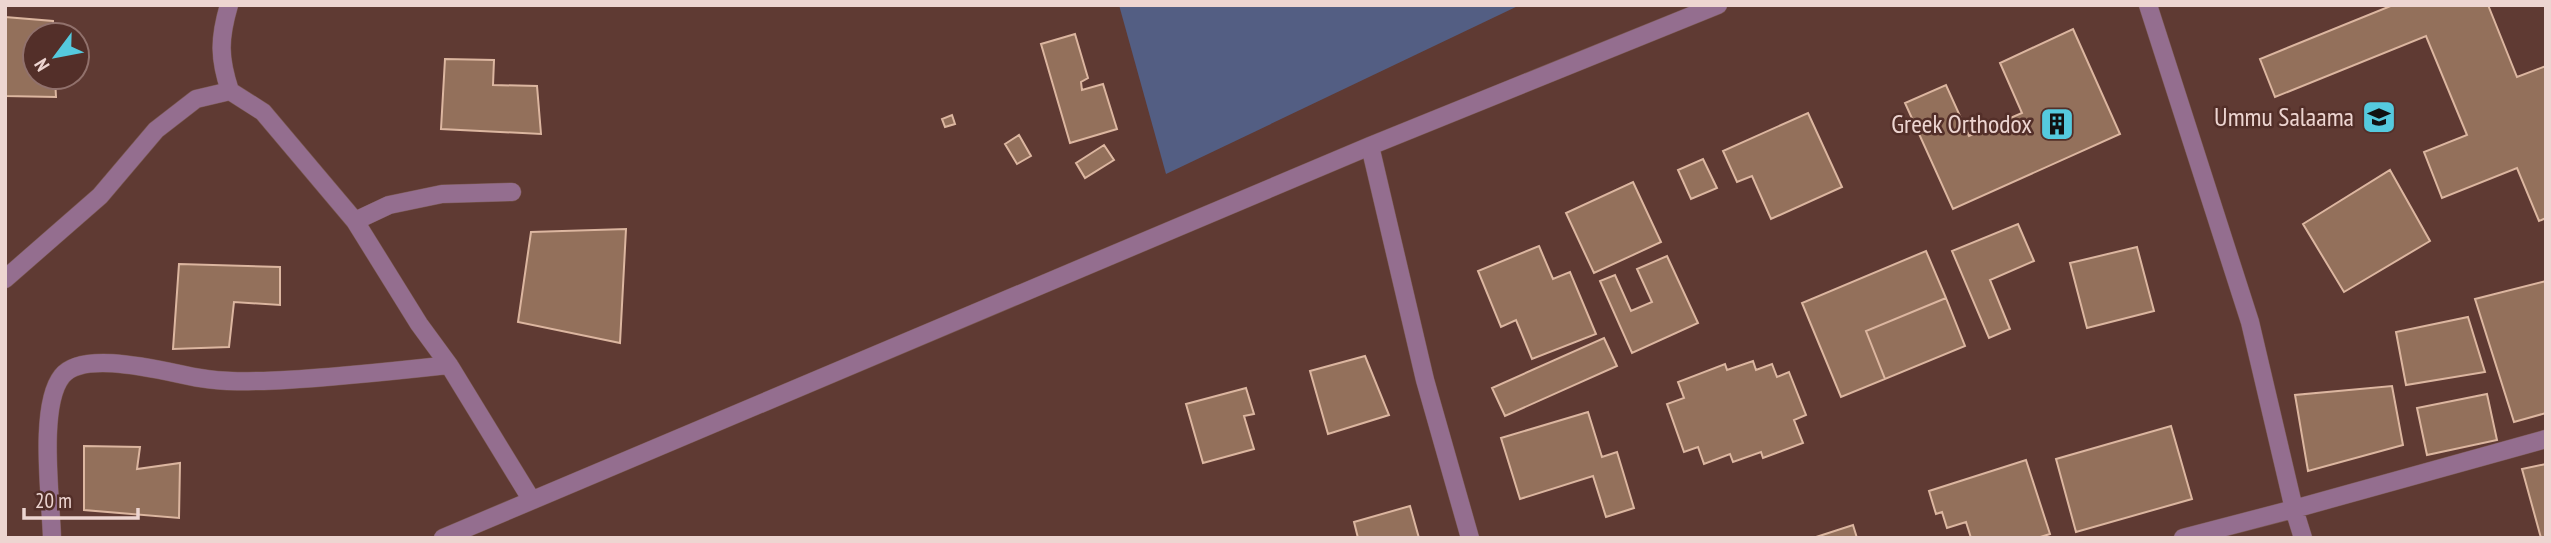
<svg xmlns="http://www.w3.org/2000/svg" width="2551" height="543" viewBox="0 0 2551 543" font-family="'PT Sans Narrow',sans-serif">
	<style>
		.green { fill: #535e83 }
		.building { fill: #93705b; stroke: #dcb6a0; stroke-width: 2 }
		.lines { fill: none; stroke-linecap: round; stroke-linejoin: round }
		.minor-casing { stroke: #7b5953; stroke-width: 19 }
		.minor { stroke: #946e8f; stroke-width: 18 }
		.labels { text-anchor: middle; stroke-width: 5; stroke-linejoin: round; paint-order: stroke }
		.poi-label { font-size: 26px; fill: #edd5d1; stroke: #532f29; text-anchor: end }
	</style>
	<rect width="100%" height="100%" fill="#5f3a33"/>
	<path class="green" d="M 1119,5 L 1520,5 L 1166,174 Z"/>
	<path class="building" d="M 2393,5 L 2488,5 L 2517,77 L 2546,66 L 2546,218 L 2539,221 L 2517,168 L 2442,198 L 2424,152 L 2467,135 L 2426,36 L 2275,97 L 2260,59 Z
		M 5,17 L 53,21 L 54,35 L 35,35 L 35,77 L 55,77 L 56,97 L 5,96 Z
		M 2073,29 L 2120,134 L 1953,209 L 1905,103 L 1946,85 L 1969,136 L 2022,113 L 2000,63 Z
		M 1075,34 L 1088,78 L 1081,82 L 1082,90 L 1103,84 L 1117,129 L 1070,143 L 1041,44 Z
		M 445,59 L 494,60 L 493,85 L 537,86 L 541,134 L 441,129 Z
		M 1808,113 L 1842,187 L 1771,219 L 1752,176 L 1737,182 L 1723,151 Z
		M 952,115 L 955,124 L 945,127 L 942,119 Z
		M 1019,135 L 1031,156 L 1017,164 L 1005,144 Z
		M 1104,145 L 1114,160 L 1085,178 L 1076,163 Z
		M 1703,159 L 1717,188 L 1691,199 L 1678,170 Z
		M 2390,170 L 2430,241 L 2344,292 L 2303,224 Z
		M 1633,182 L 1661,242 L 1594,273 L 1566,213 Z
		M 2018,224 L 2034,261 L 1990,280 L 2010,329 L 1989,338 L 1952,251 Z
		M 626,229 L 620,343 L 518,322 L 531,232 Z
		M 1539,246 L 1553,279 L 1570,272 L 1596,334 L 1532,359 L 1516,320 L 1501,327 L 1478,271 Z
		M 2137,247 L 2154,311 L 2087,328 L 2070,263 Z
		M 1926,251 L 1946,298 L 1866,331 L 1885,379 L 1841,397 L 1802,303 Z
		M 1667,256 L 1698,323 L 1632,353 L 1600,281 L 1615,275 L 1631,311 L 1652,302 L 1637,269 Z
		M 179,264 L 280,267 L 280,305 L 234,302 L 229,347 L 173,349 Z
		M 2546,281 L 2546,413 L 2514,422 L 2475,299 Z
		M 1946,298 L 1965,346 L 1885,379 L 1866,331 Z
		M 2468,317 L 2485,372 L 2406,385 L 2396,332 Z
		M 1604,338 L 1617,366 L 1505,416 L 1492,388 Z
		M 1365,356 L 1389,415 L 1328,434 L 1310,371 Z
		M 1753,361 L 1756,370 L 1772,364 L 1777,377 L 1789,372 L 1806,415 L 1794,420 L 1803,443 L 1763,458 L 1761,452 L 1733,462 L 1730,454 L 1704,464 L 1698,447 L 1684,452 L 1667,404 L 1684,398 L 1678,382 L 1725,364 L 1727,370 Z
		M 2392,386 L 2403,445 L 2308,471 L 2295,395 Z
		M 1246,388 L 1254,414 L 1244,416 L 1254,449 L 1203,463 L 1186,404 Z
		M 2487,394 L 2497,440 L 2427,455 L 2417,408 Z
		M 1588,412 L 1602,457 L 1617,452 L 1634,508 L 1606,517 L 1593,476 L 1520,499 L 1501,438 Z
		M 2171,426 L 2192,499 L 2076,532 L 2056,459 Z
		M 84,446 L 140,447 L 137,469 L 180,463 L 179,518 L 84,510 Z
		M 2026,460 L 2050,534 L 2037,538 L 1971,538 L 1966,522 L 1947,528 L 1942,512 L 1936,514 L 1929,491 Z
		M 2546,464 L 2546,538 L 2541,538 L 2522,469 Z
		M 1410,506 L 1419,538 L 1358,538 L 1354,522 Z
		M 1853,525 L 1857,538 L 1813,538 Z"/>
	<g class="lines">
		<g class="minor-casing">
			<path id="minor" d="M 229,5 C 219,39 219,58 230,91
				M 2148,5 L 2250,322 L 2294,509 L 2303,538
				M 1370,146 L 1425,380 L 1470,538
				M 355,221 L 389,205 L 442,194 L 512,192
				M 5,279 L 100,196 L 156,130 L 196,99 L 230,91 L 263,112 L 355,221 L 419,324 L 449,365 L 531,499
				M 52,538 C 51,499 38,406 62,376 C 84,348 169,373 200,378 C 228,383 257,381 285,380 C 340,377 394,371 449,365
				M 443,538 L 1370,146 L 1718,5
				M 2183,538 L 2294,509 L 2546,439"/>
		</g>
		<use href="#minor" class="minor"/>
	</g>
	<defs>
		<g id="school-square" transform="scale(1.75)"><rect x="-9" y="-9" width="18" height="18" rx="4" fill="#55cade" stroke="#532f29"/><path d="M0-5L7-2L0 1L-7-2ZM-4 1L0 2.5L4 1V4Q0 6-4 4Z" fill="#111"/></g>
		<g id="building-square" transform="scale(1.75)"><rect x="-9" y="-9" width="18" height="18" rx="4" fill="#55cade" stroke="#532f29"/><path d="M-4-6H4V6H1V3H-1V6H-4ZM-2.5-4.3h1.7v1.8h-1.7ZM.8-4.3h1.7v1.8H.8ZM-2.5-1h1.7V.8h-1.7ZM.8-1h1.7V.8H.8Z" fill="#111"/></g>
	</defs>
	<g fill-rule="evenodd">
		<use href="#school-square" x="2379" y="117"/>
		<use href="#building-square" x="2057" y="124"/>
	</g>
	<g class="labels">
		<g class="poi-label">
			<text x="2354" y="126">Ummu Salaama</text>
			<text x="2032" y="133">Greek Orthodox</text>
		</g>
	</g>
	<rect width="2551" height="543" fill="none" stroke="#edd5d1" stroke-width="14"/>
	<g transform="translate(56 56) rotate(238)"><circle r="33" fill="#532f29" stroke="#91716c" stroke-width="2"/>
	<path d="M0-5L12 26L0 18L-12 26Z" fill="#55cade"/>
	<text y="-10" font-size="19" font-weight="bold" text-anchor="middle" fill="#edd5d1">N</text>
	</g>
	<path d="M24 508v10h114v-10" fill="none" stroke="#edd5d1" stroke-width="3.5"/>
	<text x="35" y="508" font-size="21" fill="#edd5d1" stroke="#532f29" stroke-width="5" paint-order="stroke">20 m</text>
</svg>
